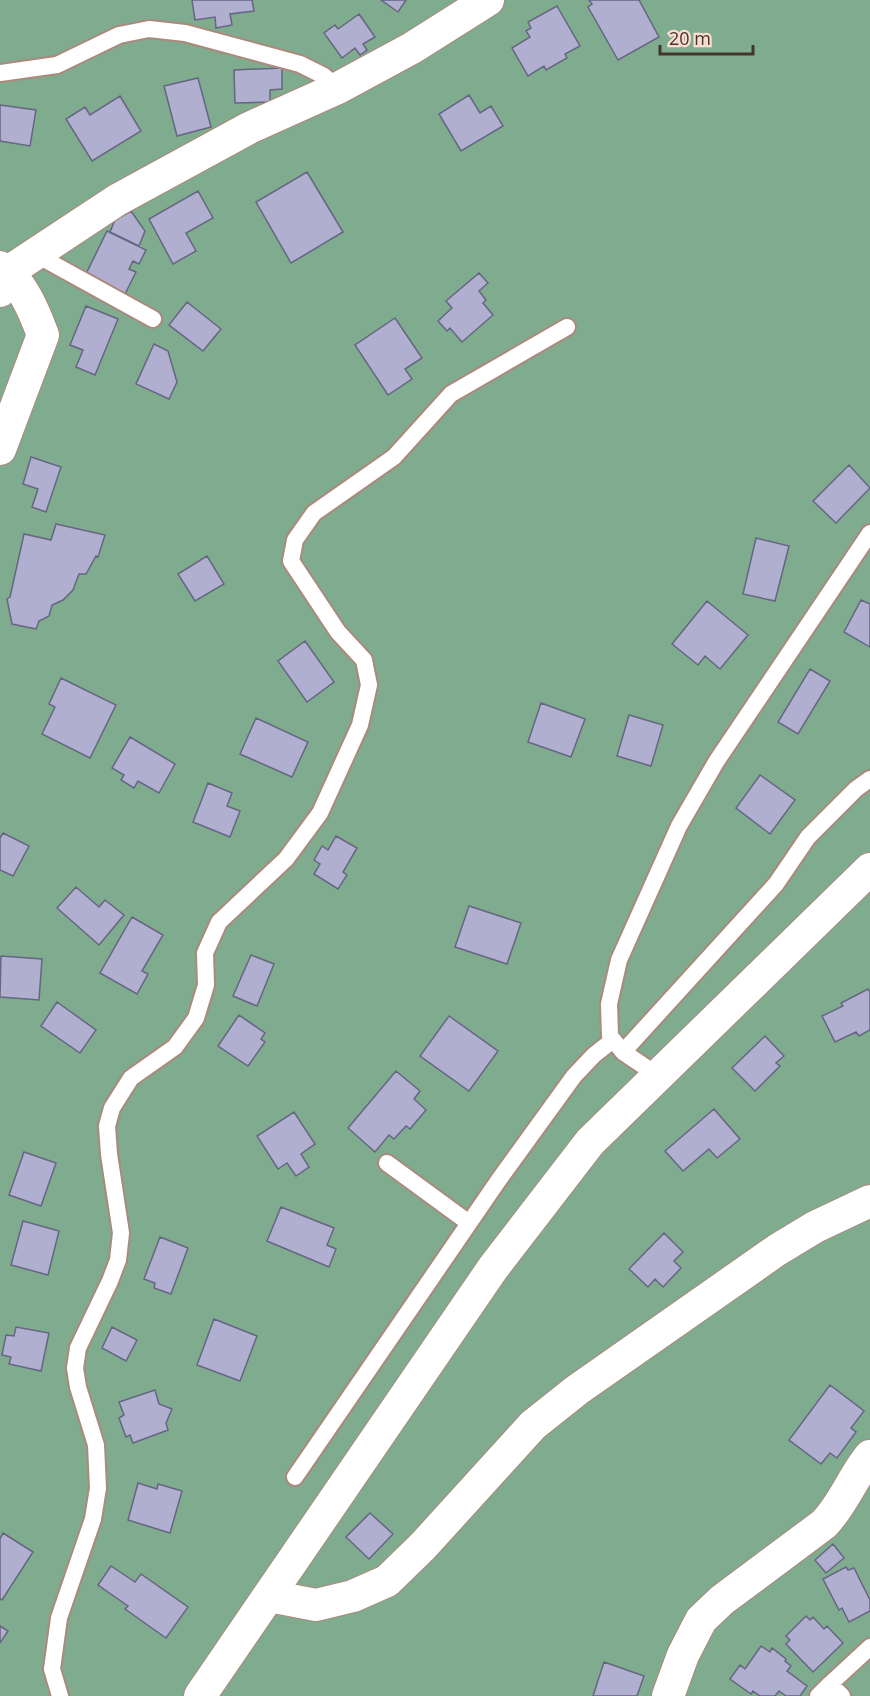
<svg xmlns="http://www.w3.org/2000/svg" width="870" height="1696" viewBox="0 0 870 1696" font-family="'Open Sans',sans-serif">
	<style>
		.forest { fill: #7fac8e }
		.building { fill: #b0afcf; stroke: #666582; stroke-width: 1.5 }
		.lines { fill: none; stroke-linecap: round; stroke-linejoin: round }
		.service-casing { stroke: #ab897d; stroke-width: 20 }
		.minor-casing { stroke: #ab897d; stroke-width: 34 }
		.service { stroke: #fff; stroke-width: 16 }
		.minor { stroke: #fff; stroke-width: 32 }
	</style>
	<rect width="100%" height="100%" fill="#fbddd2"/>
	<path class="forest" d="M 0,0 L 870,0 L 870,1696 L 0,1696 Z"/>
	<path class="building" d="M 192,0 L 252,0 L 254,11 L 230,14 L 232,25 L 216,28 L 215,17 L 195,20 Z
		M 381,0 L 406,0 L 398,12 Z
		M 589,0 L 639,0 L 659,37 L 618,60 L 588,7 L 592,4 Z
		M 557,6 L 580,46 L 565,54 L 567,58 L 546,70 L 544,66 L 528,76 L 512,48 L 530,37 L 526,31 L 531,28 L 528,22 Z
		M 359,14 L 375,37 L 363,44 L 367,50 L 360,55 L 355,48 L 342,58 L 324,33 L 335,25 L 338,29 Z
		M 282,68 L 282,89 L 270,90 L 270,102 L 235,103 L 234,70 Z
		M 198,78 L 211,127 L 177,136 L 164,86 Z
		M 469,95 L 480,113 L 491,106 L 503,126 L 461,151 L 439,114 Z
		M 120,96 L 141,131 L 92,161 L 66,119 L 85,107 L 90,115 Z
		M 0,105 L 36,110 L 30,146 L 0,141 Z
		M 307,172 L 343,232 L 291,263 L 256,202 Z
		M 198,191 L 213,218 L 186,233 L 196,251 L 173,264 L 149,219 Z
		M 131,211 L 145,231 L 139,246 L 110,232 L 115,220 Z
		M 107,231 L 146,250 L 139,264 L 133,261 L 129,269 L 136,272 L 125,294 L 86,274 Z
		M 479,273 L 488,283 L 479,291 L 486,300 L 483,303 L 493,315 L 462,342 L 450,328 L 447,331 L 438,321 L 452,308 L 446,301 Z
		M 187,302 L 221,329 L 203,351 L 169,325 Z
		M 86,306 L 118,319 L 95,375 L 76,367 L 83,350 L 70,345 Z
		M 395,318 L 422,358 L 405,369 L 412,379 L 388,395 L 355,345 Z
		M 154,344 L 168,351 L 177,382 L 169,399 L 136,384 Z
		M 31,457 L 61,467 L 46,512 L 32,507 L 38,489 L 23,484 Z
		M 849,465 L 870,488 L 836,523 L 813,501 Z
		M 56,524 L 105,535 L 98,557 L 96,556 L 86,574 L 79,574 L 73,590 L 63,600 L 52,605 L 49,616 L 39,621 L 36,629 L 12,624 L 7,599 L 10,597 L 24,534 L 51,540 Z
		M 756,538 L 789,546 L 775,601 L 743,594 Z
		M 207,556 L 224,584 L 195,601 L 178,574 Z
		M 861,600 L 870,604 L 870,647 L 844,632 Z
		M 707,601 L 748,635 L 720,669 L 705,656 L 698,665 L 672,644 Z
		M 305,641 L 334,682 L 307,702 L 278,661 Z
		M 810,669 L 830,681 L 798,734 L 778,722 Z
		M 61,678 L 116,705 L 90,758 L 42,734 L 55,707 L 49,704 Z
		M 541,703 L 585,719 L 571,757 L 528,742 Z
		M 629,715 L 663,725 L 651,766 L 617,756 Z
		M 256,718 L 308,742 L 292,777 L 240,754 Z
		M 130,737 L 175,764 L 159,793 L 138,781 L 134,788 L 121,780 L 124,775 L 112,768 Z
		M 760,775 L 795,800 L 770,834 L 736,808 Z
		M 208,783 L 232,793 L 227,806 L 240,811 L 230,837 L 193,822 Z
		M 3,833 L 29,846 L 13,876 L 0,870 L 0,838 Z
		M 336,836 L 357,848 L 343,872 L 347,875 L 338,889 L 314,874 L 320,864 L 314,860 L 322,846 L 328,850 Z
		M 76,887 L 99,907 L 105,900 L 124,915 L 99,945 L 57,908 Z
		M 469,906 L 521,923 L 507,964 L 455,947 Z
		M 132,917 L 163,935 L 142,971 L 148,974 L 137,994 L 100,973 Z
		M 251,955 L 274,964 L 257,1006 L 233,996 Z
		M 1,956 L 42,959 L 39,1000 L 0,997 Z
		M 868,989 L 870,992 L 870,1030 L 859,1036 L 856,1032 L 835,1042 L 822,1016 L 843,1006 L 841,1003 Z
		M 57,1002 L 96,1030 L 80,1053 L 41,1026 Z
		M 239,1015 L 265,1033 L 261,1039 L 265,1042 L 248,1066 L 218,1046 Z
		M 449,1016 L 498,1051 L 469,1091 L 420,1056 Z
		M 765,1036 L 784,1056 L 776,1063 L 780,1066 L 755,1091 L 732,1068 Z
		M 396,1071 L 420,1091 L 414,1099 L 426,1110 L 410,1129 L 406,1126 L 394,1139 L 389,1135 L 375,1152 L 348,1128 Z
		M 714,1109 L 740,1139 L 717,1158 L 709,1149 L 683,1171 L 665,1151 Z
		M 294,1112 L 315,1144 L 301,1154 L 309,1167 L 296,1176 L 287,1163 L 278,1169 L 257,1136 Z
		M 24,1152 L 56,1163 L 41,1206 L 9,1195 Z
		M 281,1207 L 334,1228 L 327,1245 L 336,1249 L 329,1267 L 267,1241 Z
		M 23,1221 L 59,1231 L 48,1275 L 11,1265 Z
		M 664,1233 L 683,1252 L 674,1261 L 681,1268 L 663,1287 L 655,1279 L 648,1287 L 629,1269 Z
		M 160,1237 L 188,1248 L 171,1294 L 154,1288 L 155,1283 L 144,1279 Z
		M 214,1319 L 257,1336 L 240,1381 L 197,1365 Z
		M 16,1327 L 49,1333 L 41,1371 L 9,1364 L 11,1357 L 2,1355 L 6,1335 L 14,1336 Z
		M 112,1327 L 137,1340 L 126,1361 L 102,1348 Z
		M 830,1385 L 864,1411 L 851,1428 L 856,1432 L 837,1458 L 830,1453 L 821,1464 L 789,1440 Z
		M 155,1390 L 159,1404 L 172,1409 L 166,1423 L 168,1430 L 133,1443 L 130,1435 L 126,1437 L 119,1418 L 124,1415 L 119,1402 Z
		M 138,1483 L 157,1489 L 158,1484 L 182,1491 L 170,1533 L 128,1520 Z
		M 370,1513 L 393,1534 L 369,1559 L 346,1537 Z
		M 3,1533 L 33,1552 L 2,1600 L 0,1599 L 0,1539 Z
		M 833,1544 L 844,1558 L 826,1573 L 815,1560 Z
		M 111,1566 L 135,1582 L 141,1574 L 188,1607 L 166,1638 L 125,1609 L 128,1606 L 98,1585 Z
		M 846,1567 L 848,1570 L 854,1568 L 870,1600 L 870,1611 L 849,1622 L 842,1608 L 839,1610 L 823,1579 Z
		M 806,1616 L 810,1620 L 813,1617 L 824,1629 L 827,1626 L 843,1643 L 813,1672 L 786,1644 L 790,1640 L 786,1636 Z
		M 0,1626 L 8,1631 L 0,1643 Z
		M 761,1646 L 770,1652 L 772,1648 L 786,1659 L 785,1661 L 791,1666 L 787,1671 L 807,1686 L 800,1696 L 786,1696 L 779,1691 L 775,1696 L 760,1696 L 753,1691 L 751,1694 L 730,1679 L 740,1665 L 745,1669 Z
		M 604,1662 L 644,1676 L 637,1696 L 593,1696 Z"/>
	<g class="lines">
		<g class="service-casing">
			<path id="service" d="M 0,73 L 57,65 L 119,35 L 149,29 L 185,33 L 300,64 L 324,76 L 338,88
				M 35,254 L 153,319
				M 623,1052 L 776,884 L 808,837 L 856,789 L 870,779
				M 657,1075 L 623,1052 L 610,1036 L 609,1004 L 619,960 L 679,826 L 716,762 L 870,533
				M 387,1163 L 469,1223
				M 295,1477 L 498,1181 L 574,1076 L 594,1055 L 613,1040
				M 830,1684 L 870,1647
				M 60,1696 L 52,1669 L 59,1618 L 93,1519 L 98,1488 L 96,1445 L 78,1387 L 75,1368 L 78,1348 L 110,1281 L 118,1260 L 121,1233 L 109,1154 L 107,1126 L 112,1108 L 131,1078 L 175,1047 L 196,1018 L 206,985 L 205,953 L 219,922 L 286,859 L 320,813 L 360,725 L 369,685 L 364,660 L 338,632 L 291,561 L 295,540 L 314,513 L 394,457 L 451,394 L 567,327
				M 818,1696 L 830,1684 L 842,1696"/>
		</g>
		<g class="minor-casing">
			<path id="minor" d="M 0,267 C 22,281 34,311 43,335 L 0,449
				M 0,291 L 8,272 L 117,200 L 249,128 L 338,88 L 412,48 L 488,0
				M 269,1596 L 316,1605 L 353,1596 L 387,1581 L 423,1546 L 533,1425 L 577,1390 L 777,1250 L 815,1227 L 870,1201
				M 200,1696 L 493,1268 L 590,1142 L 870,869
				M 668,1696 L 683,1655 L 701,1620 L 722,1600 L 824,1524 C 844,1503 852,1478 870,1456"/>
		</g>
		<use href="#service" class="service"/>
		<use href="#minor" class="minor"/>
	</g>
	<path d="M660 45v9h93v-9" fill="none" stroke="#42342f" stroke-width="3"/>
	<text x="669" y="45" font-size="18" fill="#42342f" stroke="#fbddd2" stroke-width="4.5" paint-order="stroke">20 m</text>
</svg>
